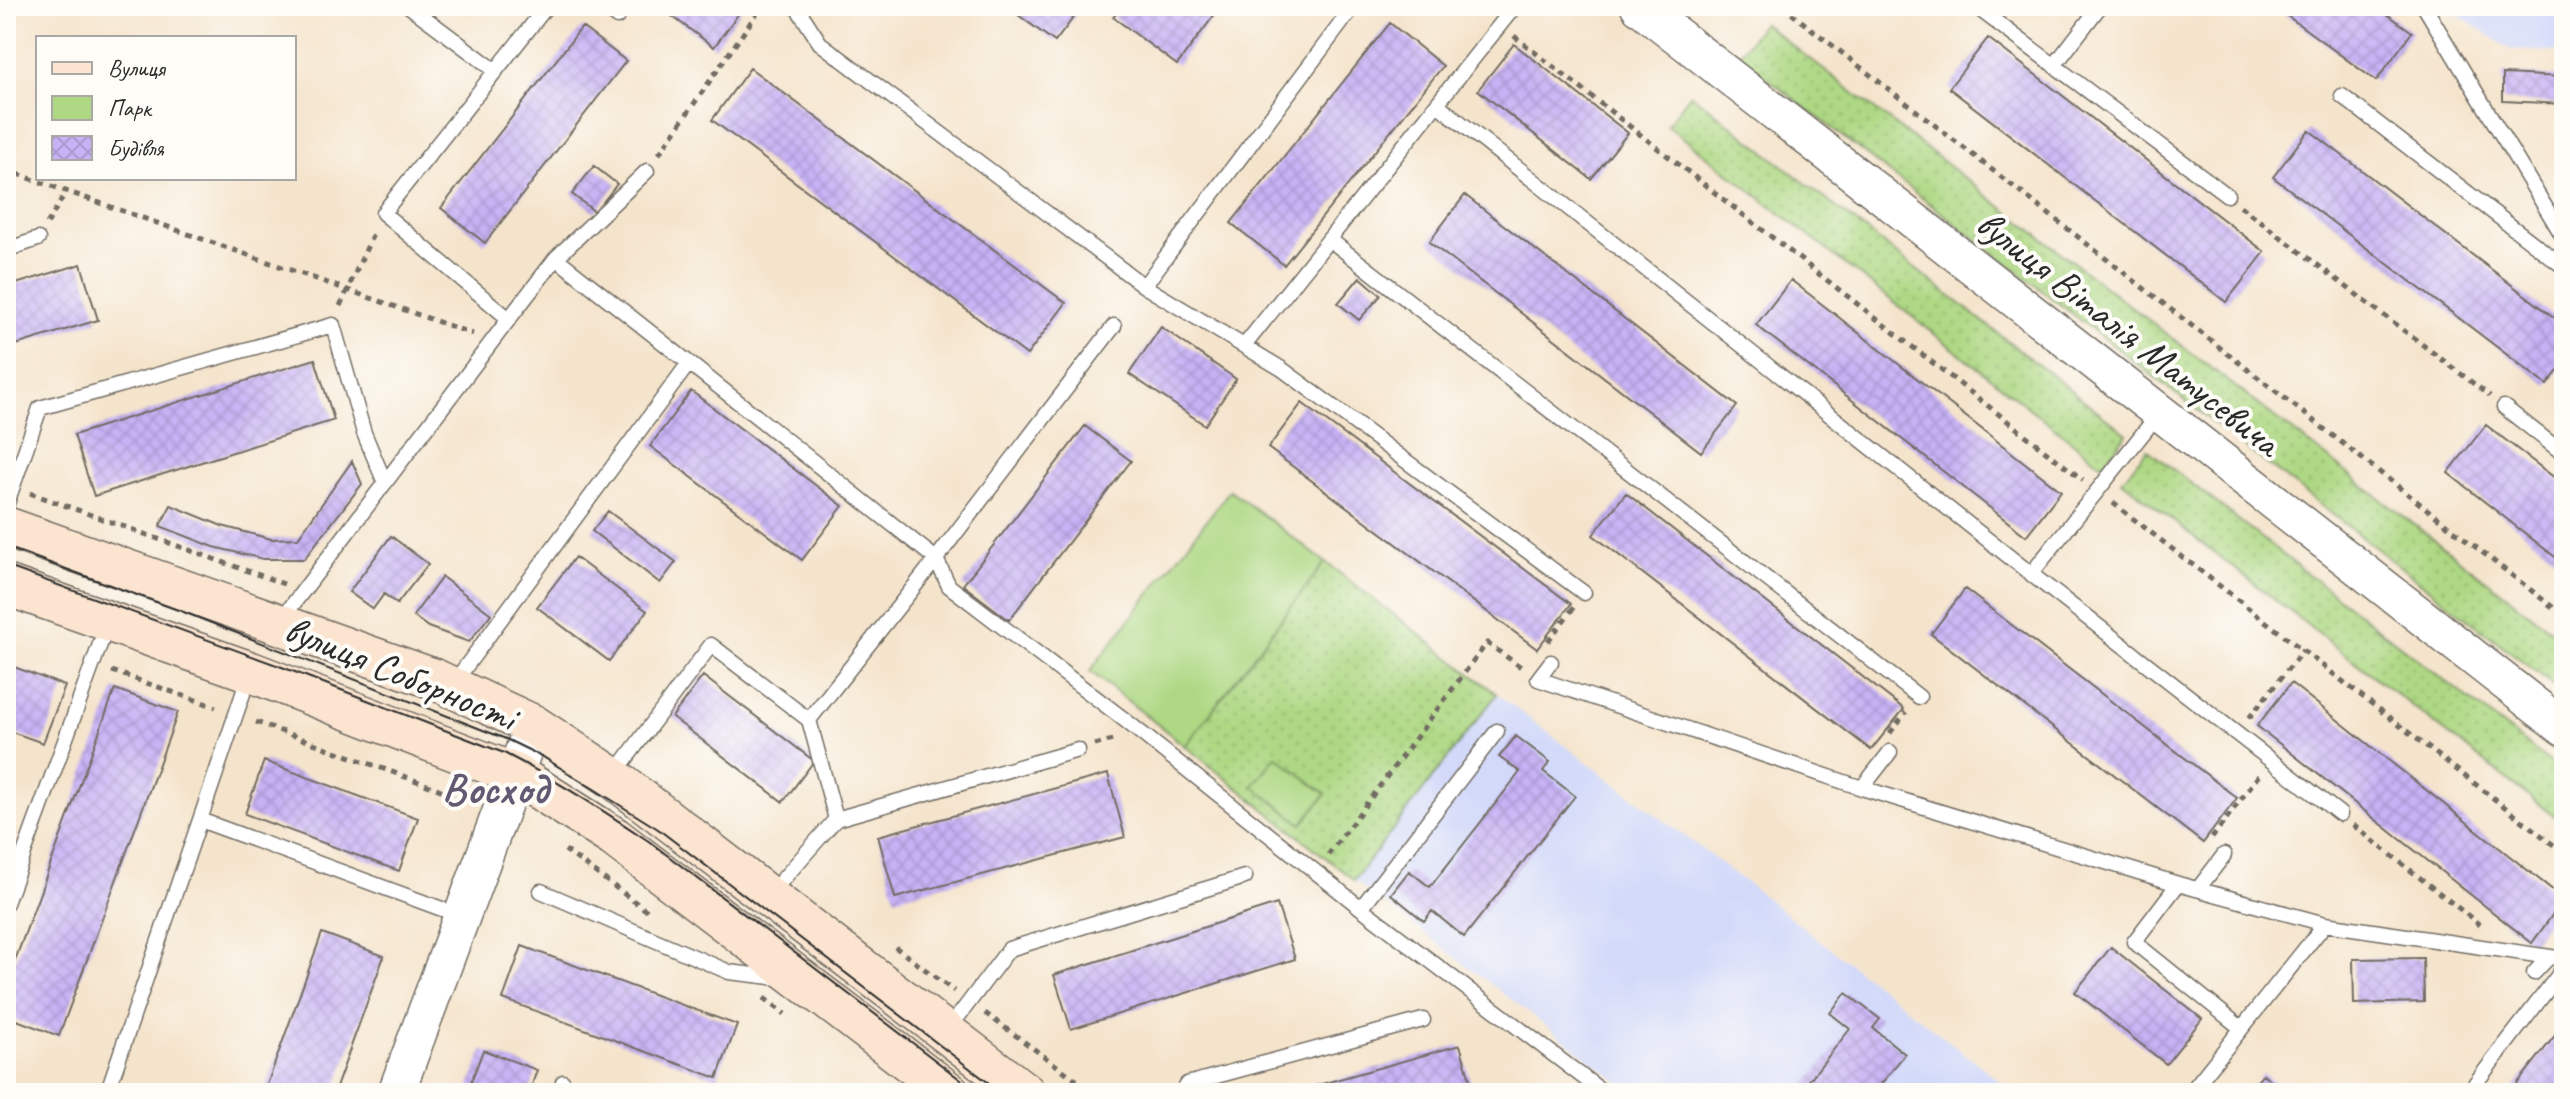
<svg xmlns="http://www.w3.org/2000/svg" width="2570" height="1099" viewBox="0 0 2570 1099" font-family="Caveat,sans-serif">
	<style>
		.built { fill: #d2d9f9 }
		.grass { fill: url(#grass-dots); stroke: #6c8257; stroke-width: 2 }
		.green { fill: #aed883; stroke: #6c8257; stroke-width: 2 }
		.building { fill: url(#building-cross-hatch) }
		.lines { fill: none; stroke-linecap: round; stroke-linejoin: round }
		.service-casing { stroke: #726c63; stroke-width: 17 }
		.tertiary-casing { stroke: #726c63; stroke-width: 39 }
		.secondary-casing { stroke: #726c63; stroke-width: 43 }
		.path { stroke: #726c63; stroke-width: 5; stroke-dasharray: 6 6; stroke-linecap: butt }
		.service { stroke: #fff; stroke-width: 14 }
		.tertiary { stroke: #fff; stroke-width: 36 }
		.secondary { stroke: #fce5d0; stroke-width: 40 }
		.tram { stroke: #2b2b2b; stroke-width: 2 }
		.labels { text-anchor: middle; stroke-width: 8; stroke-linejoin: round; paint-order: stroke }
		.street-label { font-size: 40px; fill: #2b2b2b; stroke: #fdfcf7 }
		.quarter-label { font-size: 44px; font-weight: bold; fill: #625a72; stroke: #fdfcf7 }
	</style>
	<defs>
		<pattern id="grass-dots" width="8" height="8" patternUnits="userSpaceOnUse" patternTransform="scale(2)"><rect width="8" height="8" fill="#aed883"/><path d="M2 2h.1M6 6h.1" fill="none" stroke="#96ba71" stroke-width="1.8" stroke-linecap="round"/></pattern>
		<pattern id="building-cross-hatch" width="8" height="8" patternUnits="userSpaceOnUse" patternTransform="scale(2)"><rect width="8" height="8" fill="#c7b2f5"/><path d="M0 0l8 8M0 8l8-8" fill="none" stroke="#ab99d2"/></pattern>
	</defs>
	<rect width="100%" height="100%" fill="#fdfcf7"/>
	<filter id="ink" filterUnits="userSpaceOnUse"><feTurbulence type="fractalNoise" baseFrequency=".0125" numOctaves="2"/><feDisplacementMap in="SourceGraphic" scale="16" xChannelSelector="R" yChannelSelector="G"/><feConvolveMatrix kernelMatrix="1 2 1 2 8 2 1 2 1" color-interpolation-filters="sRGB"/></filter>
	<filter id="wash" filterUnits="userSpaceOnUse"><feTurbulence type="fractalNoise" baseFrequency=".006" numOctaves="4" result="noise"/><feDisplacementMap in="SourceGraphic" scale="32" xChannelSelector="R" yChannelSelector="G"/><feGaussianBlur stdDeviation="1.8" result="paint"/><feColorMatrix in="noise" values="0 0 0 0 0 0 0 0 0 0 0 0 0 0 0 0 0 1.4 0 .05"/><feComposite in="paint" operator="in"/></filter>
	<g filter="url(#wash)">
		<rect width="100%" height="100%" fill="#f5e4cc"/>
		<path class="built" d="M 2445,6 L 2564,6 L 2564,52 L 2511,50 Z
			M 1497,694 L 1752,887 L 2015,1093 L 1634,1093 L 1354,880 Z"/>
		<path class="grass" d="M 1763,23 L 2564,640 L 2564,693 L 1738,56 Z
			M 1691,94 L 2127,434 L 2102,465 L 1667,125 Z
			M 2147,449 L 2564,773 L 2564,824 L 2122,481 Z
			M 1325,562 L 1497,694 L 1354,880 L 1185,746 Z"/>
		<path class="green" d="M 1230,490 L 1325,562 L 1185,746 L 1090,671 Z
			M 1276,756 L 1326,794 L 1302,824 L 1253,786 Z"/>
		<g id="blocks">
			<path class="building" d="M 658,6 L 744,6 L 714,47 Z
				M 1006,6 L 1082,6 L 1055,42 Z
				M 1121,6 L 1221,6 L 1177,65 L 1113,17 Z
				M 2274,6 L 2376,6 L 2412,32 L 2376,81 Z
				M 1390,23 L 1443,66 L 1284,265 L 1231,223 Z
				M 582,27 L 626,61 L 485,243 L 441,208 Z
				M 1988,38 L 2265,252 L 2226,302 L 1949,88 Z
				M 1514,44 L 1628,133 L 1591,179 L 1478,90 Z
				M 750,68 L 1066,303 L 1027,355 L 712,120 Z
				M 2503,74 L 2564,77 L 2564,104 L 2503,101 Z
				M 2309,130 L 2564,325 L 2564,363 L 2547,385 L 2273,177 Z
				M 594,166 L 617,184 L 595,212 L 572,194 Z
				M 1465,195 L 1737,406 L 1701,452 L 1429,242 Z
				M 81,264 L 98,320 L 6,348 L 6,287 Z
				M 1360,277 L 1381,295 L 1359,320 L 1338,303 Z
				M 1791,280 L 2061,491 L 2026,536 L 1756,325 Z
				M 1161,327 L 1236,379 L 1205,425 L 1129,374 Z
				M 315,359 L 334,420 L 94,496 L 74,435 Z
				M 691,391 L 843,506 L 802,560 L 650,446 Z
				M 1302,403 L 1571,604 L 1537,649 L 1268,448 Z
				M 2486,425 L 2564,485 L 2564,564 L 2448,473 Z
				M 1085,426 L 1131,461 L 1009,620 L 963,585 Z
				M 352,461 L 362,484 L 304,559 L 263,559 L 214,547 L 160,526 L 171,505 L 222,526 L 271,539 L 298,538 Z
				M 1626,493 L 1904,709 L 1871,750 L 1593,535 Z
				M 608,511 L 676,562 L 660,583 L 592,531 Z
				M 391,536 L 428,564 L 397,604 L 384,594 L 373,609 L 349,592 Z
				M 575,557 L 647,611 L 609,661 L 537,607 Z
				M 442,577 L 491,614 L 469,642 L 428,627 L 413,616 Z
				M 1965,589 L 2237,798 L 2203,843 L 1931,634 Z
				M 6,664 L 65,686 L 43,743 L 6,730 Z
				M 703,676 L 814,761 L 783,802 L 672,717 Z
				M 2291,683 L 2564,899 L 2532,943 L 2257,726 Z
				M 115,689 L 178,712 L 59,1036 L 6,1016 L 6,985 Z
				M 1516,736 L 1550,762 L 1543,771 L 1575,796 L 1464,937 L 1432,911 L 1424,921 L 1391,894 L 1409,871 L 1430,887 L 1520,772 L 1499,757 Z
				M 264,761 L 418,818 L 399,871 L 245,814 Z
				M 1108,774 L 1125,837 L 895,898 L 878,836 Z
				M 1277,904 L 1295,959 L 1071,1029 L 1054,975 Z
				M 322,933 L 384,956 L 334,1093 L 264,1093 Z
				M 522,946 L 737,1025 L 717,1078 L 503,999 Z
				M 2111,947 L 2202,1019 L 2166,1064 L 2075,992 Z
				M 2423,958 L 2424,1002 L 2354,1004 L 2353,959 Z
				M 1846,993 L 1880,1019 L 1873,1028 L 1905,1054 L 1874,1093 L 1799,1093 L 1850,1029 L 1830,1013 Z
				M 2564,1024 L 2564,1093 L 2510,1093 Z
				M 1460,1045 L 1474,1093 L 1293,1093 L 1293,1092 Z
				M 483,1050 L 537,1070 L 529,1093 L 467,1093 Z
				M 2263,1074 L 2286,1093 L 2248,1093 Z"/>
		</g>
	</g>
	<g filter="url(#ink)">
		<use href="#blocks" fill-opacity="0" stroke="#726c63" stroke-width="2"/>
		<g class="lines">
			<g class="service-casing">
				<path id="service" d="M 409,6 L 496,71
					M 603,6 L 617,17 L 625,6
					M 796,6 L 820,43 L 1144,286
					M 1354,6 L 1144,286 L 1282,369 L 1584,593
					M 1975,6 L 2227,195
					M 2424,6 L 2564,238
					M 2054,66 L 2100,6
					M 2342,96 L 2564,267
					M 1437,104 L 2031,574 L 2340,814
					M 1329,239 L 1919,697
					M 6,250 L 38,239
					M 556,258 L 689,363
					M 509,319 L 556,258 L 647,171
					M 1244,346 L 1515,6
					M 2504,407 L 2564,454
					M 6,506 L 40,408 L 333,325 L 364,433 L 385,483
					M 2031,574 L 2160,412
					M 281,620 L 509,319 L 383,213 L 547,6
					M 1551,662 L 1538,679 L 1862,788
					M 453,684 L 689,363 L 936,559 L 949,586 L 1121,717 L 1361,908
					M 1497,731 L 1361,908 L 1604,1093
					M 1890,752 L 1862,788 L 2178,884 L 2325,924 L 2564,959
					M 613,776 L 711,645 L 809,720
					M 836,819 L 1078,750
					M 200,820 L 461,916
					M 2178,884 L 2134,942 L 2241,1028
					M 2198,889 L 2224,855
					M 541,891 L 729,972 L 779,978
					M 769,895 L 836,819 L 809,720 L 936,559 L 1114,326
					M 6,903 L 107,625
					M 2534,973 L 2548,958
					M 948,1030 L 1009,949 L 1245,877
					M 107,1093 L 250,673
					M 559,1093 L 563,1082
					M 1181,1093 L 1187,1084 L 1423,1020
					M 2190,1093 L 2325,924
					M 2468,1093 L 2564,968"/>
			</g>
			<g class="tertiary-casing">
				<path id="tertiary" d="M 1639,6 L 2564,728
					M 396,1093 L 533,725"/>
			</g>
			<g class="secondary-casing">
				<path id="secondary" d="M 6,527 L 434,679 L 533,725 L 612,777 L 1025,1093
					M 6,585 L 251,672 L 515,774 L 614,837 L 950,1093"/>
			</g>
			<path class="path" d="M 1782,6 L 2564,616
				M 1514,36 L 2083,480
				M 659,154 L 762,6
				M 6,170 L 473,334
				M 2240,206 L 2490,396
				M 47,224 L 67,190
				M 340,306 L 374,232
				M 30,493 L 284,584
				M 2113,503 L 2564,853
				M 1548,641 L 1574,607
				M 112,671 L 216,707
				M 2249,718 L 2303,650
				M 256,722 L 471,801
				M 1890,733 L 1906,712
				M 1095,745 L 1116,739
				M 2353,825 L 2480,925
				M 2212,838 L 2259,775
				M 565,850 L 650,913
				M 1328,855 L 1487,643 L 1521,667
				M 895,947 L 954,991
				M 764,998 L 785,1014
				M 985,1013 L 1094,1093"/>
			<use href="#service" class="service"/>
			<use href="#tertiary" class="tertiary"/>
			<use href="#secondary" class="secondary"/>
			<path class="tram" d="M 6,547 L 181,611 L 506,739 L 543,757 L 658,829 L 1002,1093
				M 6,566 L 282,667 L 504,753 C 555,779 603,810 650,842 L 978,1093"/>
		</g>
	</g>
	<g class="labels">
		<g class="street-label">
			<text transform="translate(2129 332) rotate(38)" y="14">вулиця Віталія Матусевича</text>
			<text transform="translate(401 672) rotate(22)" y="14">вулиця Соборності</text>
		</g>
		<g class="quarter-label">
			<text x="495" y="803">Восход</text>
		</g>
	</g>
	<rect width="2570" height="1099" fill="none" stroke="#fdfcf7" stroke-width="32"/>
	<rect x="36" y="36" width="260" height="144" fill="#fdfcf7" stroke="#a9a8a5" stroke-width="2"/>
	<rect x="52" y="62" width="40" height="12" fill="#fce5d0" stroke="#a9a8a5" stroke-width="2"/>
	<text x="108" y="76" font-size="24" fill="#2b2b2b">Вулиця</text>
	<rect x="52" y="96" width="40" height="24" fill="#aed883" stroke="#a9a8a5" stroke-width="2"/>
	<text x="108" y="116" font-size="24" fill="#2b2b2b">Парк</text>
	<rect x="52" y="136" width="40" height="24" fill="url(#building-cross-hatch)" stroke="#a9a8a5" stroke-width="2"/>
	<text x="108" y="156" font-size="24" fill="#2b2b2b">Будівля</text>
</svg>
